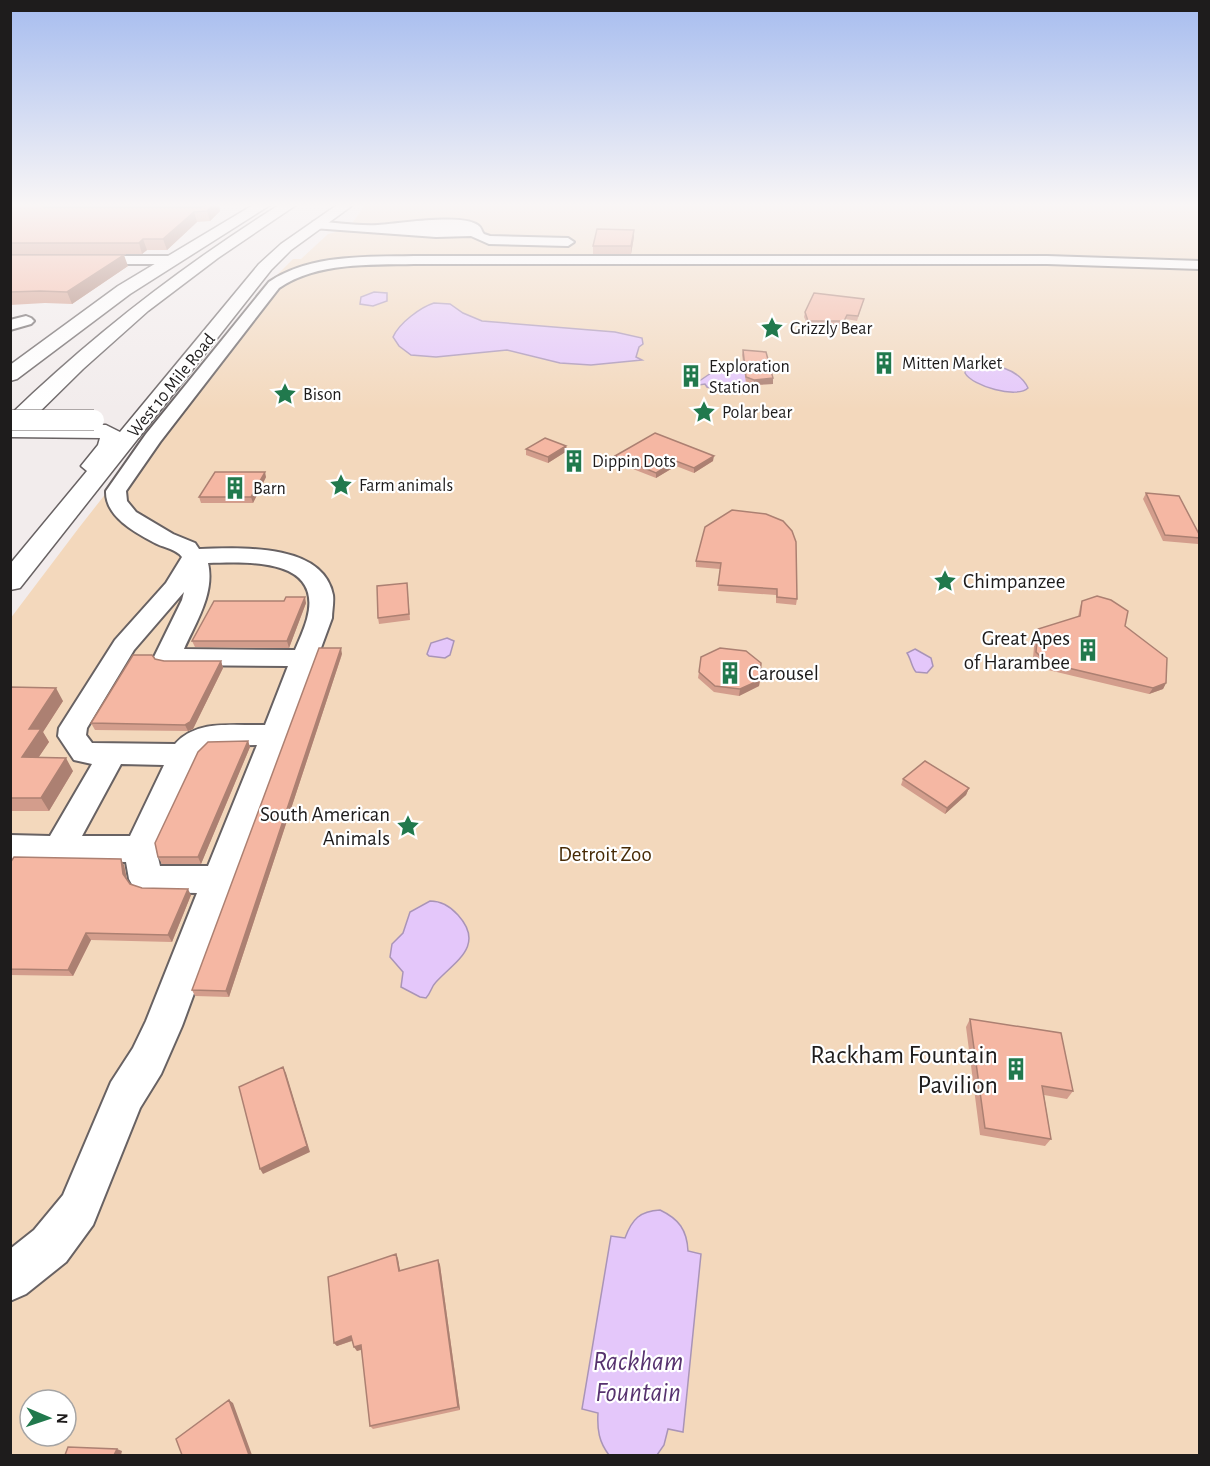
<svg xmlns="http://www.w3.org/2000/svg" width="1210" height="1466" viewBox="0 0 1210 1466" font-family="'Alegreya Sans',sans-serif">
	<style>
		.green { fill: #f3d8bc; fill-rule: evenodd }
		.water { fill: #e4c7fa; stroke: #a994b7; stroke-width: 1.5 }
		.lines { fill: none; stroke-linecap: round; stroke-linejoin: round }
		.minor-casing { stroke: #686263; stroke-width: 4 }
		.major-casing { stroke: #686263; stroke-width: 3 }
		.highway-casing { stroke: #686263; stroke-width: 3 }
		.minor { fill: #fff; fill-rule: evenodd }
		.major { fill: #fff; fill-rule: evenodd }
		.highway { fill: #fff; fill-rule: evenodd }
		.major-bridge-casing { stroke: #686263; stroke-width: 21; stroke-linecap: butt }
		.major-bridge { stroke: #fff; stroke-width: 20 }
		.wall { fill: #d39d8c }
		.shaded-wall { fill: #ac8072 }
		.building { fill: #f5b7a3; stroke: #ac8072; stroke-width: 1.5 }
		.labels { text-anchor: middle; stroke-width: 4.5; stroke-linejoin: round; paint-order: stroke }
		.far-poi-label { font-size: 18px; fill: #1e1c1c; stroke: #fff; text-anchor: start }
		.far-street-label { font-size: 18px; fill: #1e1c1c; stroke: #fff }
		.poi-label { font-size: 21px; fill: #1e1c1c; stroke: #fff; text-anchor: start }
		.park-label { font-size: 21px; fill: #472b06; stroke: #fff }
		.near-poi-label { font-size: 26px; fill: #1e1c1c; stroke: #fff; text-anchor: end }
		.near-water-label { font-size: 27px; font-style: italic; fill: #57326f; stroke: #fff }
	</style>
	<rect width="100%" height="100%" fill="#f2ecec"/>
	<path class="green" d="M 365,205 L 1199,205 L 1199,1455 L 11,1455 L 10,619 L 78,529 L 275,277 L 293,259 L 301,259 L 328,234 L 348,229 ZM 30,1400 L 66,1400 L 66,1436 L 30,1436 Z"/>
	<path class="water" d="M 374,292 L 387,293 L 387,301 L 373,306 L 360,304 L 361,297 Z
		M 434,303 L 450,304 L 463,313 L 482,321 L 615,332 L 642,338 L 643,344 L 639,347 L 636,357 L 642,360 L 591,365 L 560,363 L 507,350 L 436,357 L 411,355 L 399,346 L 393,337 C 399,323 421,307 434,303 Z
		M 971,363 C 991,363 1019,368 1028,388 C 1017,399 972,386 965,373 L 966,366 Z
		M 756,366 L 754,385 L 757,386 L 755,391 L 746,390 L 734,384 L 722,387 L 715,383 L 710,386 L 714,389 L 707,387 L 705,384 L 692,386 L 711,373 L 710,367 Z
		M 447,638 L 454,641 L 450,655 L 445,658 L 429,656 L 427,654 L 431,643 Z
		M 915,649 L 931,658 L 933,666 L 927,673 L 916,672 C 912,668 911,659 907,653 Z
		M 430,901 C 441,901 450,906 458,915 C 486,946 454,962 436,982 C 431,987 431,993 426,998 L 420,997 L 401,987 L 403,972 L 390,957 L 392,944 L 403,933 L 410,912 Z
		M 660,1210 C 679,1219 687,1230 688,1251 L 701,1254 L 683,1432 L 668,1429 L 664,1445 L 657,1455 L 609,1455 C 599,1442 597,1430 598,1413 L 582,1409 L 611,1236 L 625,1238 C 632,1219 640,1211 660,1210 Z"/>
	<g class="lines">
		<g class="minor-casing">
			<path id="minor" d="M 317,221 C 337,223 358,226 378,225 C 397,224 467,212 480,227 C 482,230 482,232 484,234 L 490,236 L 568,238 L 574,242 L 568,246 L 489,244 L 471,236 L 436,237 L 313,228 L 313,222 Z
				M 10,256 L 171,256 L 178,260 L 171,264 L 10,264 Z
				M 414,256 L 1047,256 L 1200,261 L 1200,269 L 1047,264 L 414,264 C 369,265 317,262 279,288 L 160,442 L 126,491 L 127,501 L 136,512 L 173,534 L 195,543 L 199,549 C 238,548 323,542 333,595 C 334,602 332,611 332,618 L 182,1026 L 161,1074 L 140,1108 L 93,1225 L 66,1262 L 26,1294 L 10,1301 L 10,1249 L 34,1230 L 63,1195 L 111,1082 L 133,1048 L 146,1021 L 197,893 L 146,892 L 134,888 L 129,879 L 126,862 L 10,861 L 10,835 L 50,836 L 92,764 L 74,760 L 58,736 L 59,728 L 115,640 L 166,583 L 182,557 C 176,549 165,548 157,544 C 136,533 105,517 106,491 L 146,434 L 269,282 C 310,254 366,257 414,256 ZM 208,563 C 247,562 324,557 307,619 C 304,630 299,640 295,650 L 184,649 C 196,622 215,593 208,563 ZM 184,592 L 182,600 L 154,657 L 158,663 L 167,665 L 288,666 L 265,725 C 234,726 197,719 175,744 L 92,743 L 86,735 L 87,728 L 134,650 ZM 257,745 L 208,866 L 160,866 L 156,849 L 196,760 L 210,746 ZM 121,764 L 164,765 L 130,836 L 82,836 Z
				M 26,316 L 31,318 L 34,321 L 31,324 L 10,330 L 10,320 Z"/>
		</g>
		<g class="major-casing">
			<path id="major" d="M 253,205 L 270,205 L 130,294 L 17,379 L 10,381 L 10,365 L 118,286 Z
				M 337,205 L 353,205 L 291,250 L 271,270 L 20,588 L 10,590 L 10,564 L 87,471 L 81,466 L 98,445 L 100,438 L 10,437 L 10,423 L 106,425 L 120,432 L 259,264 L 281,244 Z"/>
		</g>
		<g class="highway-casing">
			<path id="highway" d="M 279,205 L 296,205 L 218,258 L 148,311 L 83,369 L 18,433 L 10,434 L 10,415 C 93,335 182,266 279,205 Z"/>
		</g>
		<use href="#minor" class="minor"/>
		<use href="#major" class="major"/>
		<use href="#highway" class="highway"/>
		<g class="major-bridge-casing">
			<path id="major-bridge" d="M 10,420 L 94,420"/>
		</g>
		<use href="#major-bridge" class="major-bridge"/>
	</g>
	<path class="wall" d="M 10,205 L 46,205 L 43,207 L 201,207 L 206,205 L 219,205 L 220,211 L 210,221 L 197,222 L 167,250 L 147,250 L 142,254 L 10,254 Z
		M 634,230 L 634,237 L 631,254 L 593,254 L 593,246 Z
		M 10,255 L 128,266 L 72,304 L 45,303 L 10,305 Z
		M 864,299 L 857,321 L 846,319 L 843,326 L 808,326 L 804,317 L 805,312 Z
		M 743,350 L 773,378 L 773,384 L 754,385 L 746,383 L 742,355 Z
		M 566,446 L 567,451 L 548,463 L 526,455 L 526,449 Z
		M 615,456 L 713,461 L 694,473 L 676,466 L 656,478 L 615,462 Z
		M 266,477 L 253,503 L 201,503 L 199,497 Z
		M 1146,493 L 1200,536 L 1200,540 L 1198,544 L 1163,541 L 1143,499 Z
		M 705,527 L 797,599 L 796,605 L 776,603 L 776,595 L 718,591 L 720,569 L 696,567 L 696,561 Z
		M 407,583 L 410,620 L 379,624 L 378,618 Z
		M 1082,601 L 1125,626 L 1166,683 L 1163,689 L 1149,694 L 1044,669 L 1033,658 L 1035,635 L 1038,629 L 1078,617 L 1080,607 Z
		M 306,603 L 289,648 L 195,647 L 192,641 Z
		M 342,654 L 229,997 L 195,996 L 192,990 Z
		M 155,659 L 164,661 L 221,661 L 223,668 L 193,729 L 188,731 L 95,730 L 91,723 Z
		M 699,672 L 760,680 L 759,686 L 739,696 L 714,692 L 698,678 Z
		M 10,687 L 63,701 L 43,732 L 49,742 L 38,758 L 73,771 L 49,811 L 10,811 Z
		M 248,741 L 250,747 L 201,864 L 162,864 L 158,857 Z
		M 903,779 L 969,788 L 966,795 L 945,814 L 901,785 Z
		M 10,863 L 124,865 L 127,880 L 130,884 L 142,888 L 191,895 L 172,942 L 91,940 L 73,976 L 10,975 Z
		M 970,1019 L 1073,1091 L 1067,1099 L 1044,1095 L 1051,1139 L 1045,1146 L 980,1135 L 966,1027 Z
		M 396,1254 L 398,1259 L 400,1271 L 438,1260 L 440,1265 L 460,1410 L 373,1429 L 370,1426 L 362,1349 L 357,1351 L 354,1347 L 352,1341 L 337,1346 L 334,1343 Z"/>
	<path class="shaded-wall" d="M 213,205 L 219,205 L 220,211 L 210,221 L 207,211 Z
		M 194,212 L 197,222 L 167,250 L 163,239 Z
		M 634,230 L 634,237 L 631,254 L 631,246 Z
		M 143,239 L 147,250 L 142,254 L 139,243 Z
		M 124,255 L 128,266 L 72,304 L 67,292 Z
		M 773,378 L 773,384 L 754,385 L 754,380 Z
		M 566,446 L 567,451 L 548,463 L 548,457 Z
		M 714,456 L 713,461 L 694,473 L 694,468 Z
		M 676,461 L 676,466 L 656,478 L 656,473 Z
		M 265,472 L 266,477 L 253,503 L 251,497 Z
		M 305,597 L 306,603 L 289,648 L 287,641 Z
		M 341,648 L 342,654 L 229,997 L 226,991 Z
		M 221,661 L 223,668 L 193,729 L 188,731 L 185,725 Z
		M 760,680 L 759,686 L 739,696 L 740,689 Z
		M 1166,683 L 1163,689 L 1149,694 L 1153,688 Z
		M 56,688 L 63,701 L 43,732 L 49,742 L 30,770 L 22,757 L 29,729 Z
		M 248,741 L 250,747 L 201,864 L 198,857 Z
		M 66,758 L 73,771 L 49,811 L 41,798 Z
		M 969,788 L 966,795 L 945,814 L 947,808 Z
		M 121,859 L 124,865 L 127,880 L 123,874 Z
		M 188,889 L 191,895 L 172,942 L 168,935 Z
		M 86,933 L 91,940 L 73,976 L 68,970 Z
		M 283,1067 L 286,1073 L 310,1152 L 263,1174 L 260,1169 Z
		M 396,1254 L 398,1259 L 401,1276 L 399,1271 Z
		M 438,1260 L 440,1265 L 460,1410 L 458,1407 Z
		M 351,1336 L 354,1340 L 337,1346 L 334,1343 Z
		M 361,1345 L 364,1349 L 357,1351 L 354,1347 Z
		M 229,1400 L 233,1403 L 252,1455 L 249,1455 Z
		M 117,1449 L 122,1451 L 121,1455 L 114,1455 Z"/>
	<path class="building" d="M 10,205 L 40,205 L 43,207 L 201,207 L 206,205 L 213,205 L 207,211 L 194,212 L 163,239 L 143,239 L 139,243 L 10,243 Z
		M 597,229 L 634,230 L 631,246 L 593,246 Z
		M 10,255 L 124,255 L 67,292 L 40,291 L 10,292 Z
		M 814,293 L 864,299 L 858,316 L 847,315 L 844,321 L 808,321 L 805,312 Z
		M 743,350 L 766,352 L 773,378 L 754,380 L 746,377 Z
		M 655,433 L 714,456 L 694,468 L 676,461 L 656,473 L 615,456 Z
		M 545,438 L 566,446 L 548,457 L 526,449 Z
		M 215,472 L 265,472 L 251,497 L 199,497 Z
		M 1146,493 L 1179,496 L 1200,536 L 1200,538 L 1165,535 Z
		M 732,510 L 766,514 L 783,521 L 792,531 L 796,542 L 797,599 L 777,597 L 777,589 L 718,585 L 721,563 L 696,561 L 705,527 Z
		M 407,583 L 409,614 L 378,618 L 377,586 Z
		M 1097,596 L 1111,600 L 1128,611 L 1125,626 L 1167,658 L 1166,683 L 1153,688 L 1047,663 L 1036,652 L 1038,629 L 1080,616 L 1082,601 Z
		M 286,597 L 305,597 L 287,641 L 192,641 L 214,601 L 284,601 Z
		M 319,648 L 341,648 L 226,991 L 192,990 Z
		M 720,648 L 746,651 L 761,663 L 760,680 L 740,689 L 715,686 L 699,672 L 701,657 Z
		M 133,655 L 152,655 L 155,659 L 164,661 L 221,661 L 190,722 L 185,725 L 91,723 Z
		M 10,687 L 56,688 L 29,729 L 41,729 L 22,757 L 66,758 L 41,798 L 10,798 Z
		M 248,741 L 198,857 L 158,857 L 155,843 L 198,752 L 208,742 Z
		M 925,761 L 969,788 L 947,808 L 903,779 Z
		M 14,857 L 121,859 L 123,874 L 130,884 L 142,888 L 188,889 L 168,935 L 86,933 L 68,970 L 10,969 L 10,863 Z
		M 970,1019 L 1061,1033 L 1073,1091 L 1042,1086 L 1051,1139 L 985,1128 Z
		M 283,1067 L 307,1146 L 260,1169 L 239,1087 Z
		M 396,1254 L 399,1271 L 438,1260 L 458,1407 L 370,1426 L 361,1345 L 354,1347 L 351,1336 L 334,1343 L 328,1277 Z
		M 229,1400 L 249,1455 L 182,1455 L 176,1439 Z
		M 68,1447 L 117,1449 L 114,1455 L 65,1455 Z"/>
	<linearGradient id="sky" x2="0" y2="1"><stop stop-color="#a6bcef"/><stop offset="0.5" stop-color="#f9f6f6"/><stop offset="1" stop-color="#f9f6f6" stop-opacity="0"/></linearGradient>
	<rect width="1210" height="410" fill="url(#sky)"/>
	<defs>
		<g id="sight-bare" transform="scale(1.8)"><path d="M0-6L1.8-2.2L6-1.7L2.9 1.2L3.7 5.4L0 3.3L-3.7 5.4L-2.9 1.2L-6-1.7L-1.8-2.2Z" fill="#21794d" stroke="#fff" stroke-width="2.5" paint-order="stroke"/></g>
		<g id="building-bare" transform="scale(1.8)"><path d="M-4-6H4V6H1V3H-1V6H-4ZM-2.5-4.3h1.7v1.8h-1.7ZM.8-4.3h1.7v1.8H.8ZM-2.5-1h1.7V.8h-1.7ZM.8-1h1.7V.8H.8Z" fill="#21794d" stroke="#fff" stroke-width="2.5" paint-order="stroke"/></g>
	</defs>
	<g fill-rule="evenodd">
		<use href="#sight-bare" x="772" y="328"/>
		<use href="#building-bare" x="884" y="363"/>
		<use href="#building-bare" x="691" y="376"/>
		<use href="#sight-bare" x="285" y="394"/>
		<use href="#sight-bare" x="704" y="412"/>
		<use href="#building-bare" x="574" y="461"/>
		<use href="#sight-bare" x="341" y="485"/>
		<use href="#building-bare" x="235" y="488"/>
		<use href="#sight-bare" x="945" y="581"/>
		<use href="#building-bare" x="1088" y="650"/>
		<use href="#building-bare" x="730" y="673"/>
		<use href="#sight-bare" x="408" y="826"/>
		<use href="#building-bare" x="1016" y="1069"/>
	</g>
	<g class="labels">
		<g class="far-poi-label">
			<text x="790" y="334">Grizzly Bear</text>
			<text x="902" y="369">Mitten Market</text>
			<text x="709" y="372">Exploration<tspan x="709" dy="21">Station</tspan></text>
			<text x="303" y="400">Bison</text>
			<text x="722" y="418">Polar bear</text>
			<text x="592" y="467">Dippin Dots</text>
			<text x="359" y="491">Farm animals</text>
			<text x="253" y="494">Barn</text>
		</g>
		<g class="far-street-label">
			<text transform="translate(171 385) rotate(-51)" y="6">West 10 Mile Road</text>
		</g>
		<g class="poi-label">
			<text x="963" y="588">Chimpanzee</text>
			<text x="1070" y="645" text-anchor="end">Great Apes<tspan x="1070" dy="24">of Harambee</tspan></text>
			<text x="748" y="680">Carousel</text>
			<text x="390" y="821" text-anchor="end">South American<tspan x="390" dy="24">Animals</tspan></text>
		</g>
		<g class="park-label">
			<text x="605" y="861">Detroit Zoo</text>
		</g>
		<g class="near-poi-label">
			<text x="998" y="1063">Rackham Fountain<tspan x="998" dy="30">Pavilion</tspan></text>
		</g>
		<g class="near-water-label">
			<text x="638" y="1370">Rackham<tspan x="638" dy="31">Fountain</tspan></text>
		</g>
	</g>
	<rect width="1210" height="1466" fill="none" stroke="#1e1c1c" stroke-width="24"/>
	<g transform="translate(48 1418) rotate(92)"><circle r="28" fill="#ffffff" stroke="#a5a4a4" stroke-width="1.5"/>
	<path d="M0-4.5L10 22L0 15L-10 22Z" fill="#21794d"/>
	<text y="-9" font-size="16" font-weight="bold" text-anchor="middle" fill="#1e1c1c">N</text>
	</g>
</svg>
